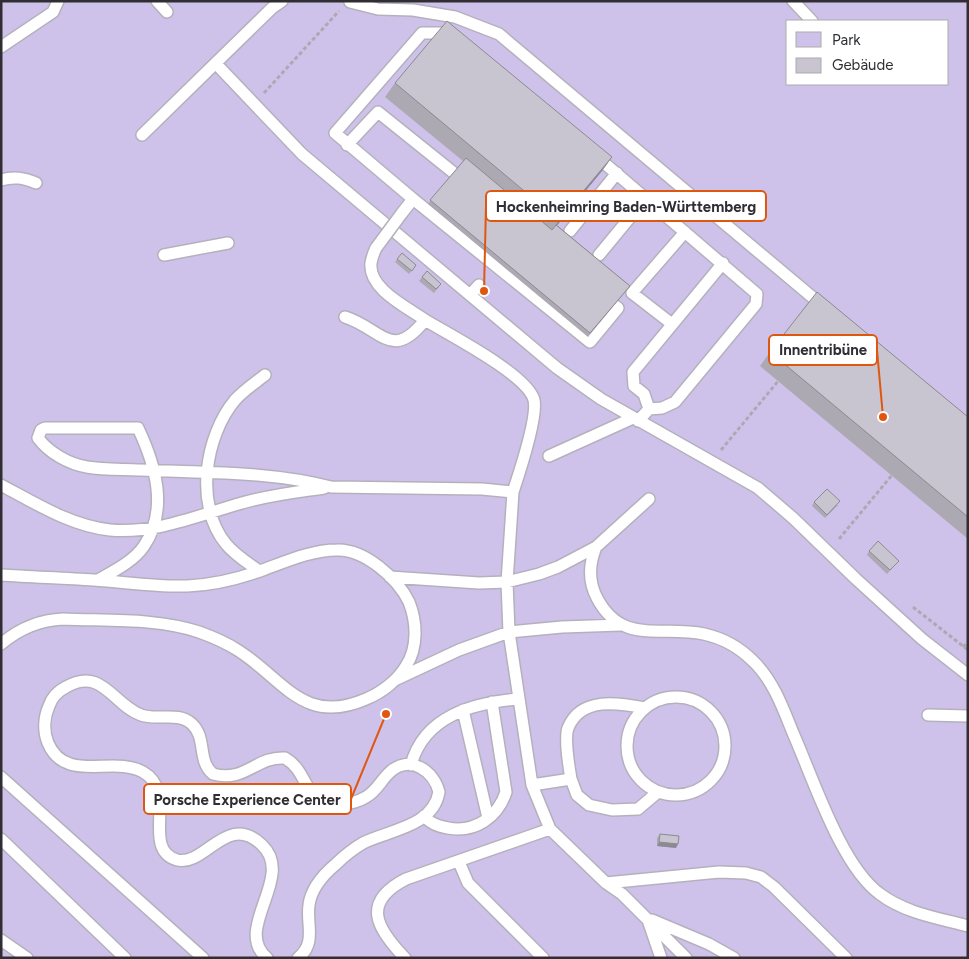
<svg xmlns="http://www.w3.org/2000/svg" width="969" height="959" viewBox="0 0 969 959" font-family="Figtree,sans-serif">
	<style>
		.green { fill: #cfc2ea; fill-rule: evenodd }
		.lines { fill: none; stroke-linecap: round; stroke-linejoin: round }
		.lane-casing { stroke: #b4b1bd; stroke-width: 14 }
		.path { stroke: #ada9b3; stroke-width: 3; stroke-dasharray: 4 2.5; stroke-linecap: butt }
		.lane { stroke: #fff; stroke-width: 11 }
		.lane-bridge-casing { stroke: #b4b1bd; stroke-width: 14; stroke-linecap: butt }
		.lane-bridge { stroke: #fff; stroke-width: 11 }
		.wall { fill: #aca9b3 }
		.shaded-wall { fill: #8c8992 }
		.building { fill: #c8c4d0; stroke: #8c8992 }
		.leader { fill: none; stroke: #df570e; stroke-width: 2 }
		.callout-dot { fill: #df570e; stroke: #fff; stroke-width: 2 }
		.callout { fill: #fff; stroke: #df570e; stroke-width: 2 }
		.callout-label { font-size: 15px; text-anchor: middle; font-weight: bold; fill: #302e33 }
	</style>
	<rect width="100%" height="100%" fill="#ebe7f3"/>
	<path class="green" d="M 1,1 L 968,1 L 968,958 L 1,958 ZM 788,21 L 948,21 L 948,84 L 788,84 Z"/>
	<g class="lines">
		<g class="lane-casing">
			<path id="lane" d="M 157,1 L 167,12
				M 793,1 L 812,21
				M 350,2 L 378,9 L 413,10 L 455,17 L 499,34 L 824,307
				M 1,47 L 53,12 L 58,1
				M 220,68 L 302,154 L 557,368 L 601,399 L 758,488 L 793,518 L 856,579 L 922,639 L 968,675
				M 142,135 L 272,8 L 282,1
				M 347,145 L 378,112 L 454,173
				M 596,156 L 757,294 L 756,304 L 675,402 L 662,408 L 649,409 L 638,421
				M 1,180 C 14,176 24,178 36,183
				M 413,199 L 335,133 L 422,33 L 442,33 L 449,38
				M 402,213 L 413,199 L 590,342 L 618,308 L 614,305
				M 570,231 L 617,173
				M 164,255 L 228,243
				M 599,255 L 646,198
				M 470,295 L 479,285
				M 345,317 C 382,329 392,362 425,320 C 407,307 368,289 371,263 C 372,258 374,252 376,248
				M 425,320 C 448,334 528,375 534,400 C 538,417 519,474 513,492
				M 672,324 L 632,293 L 685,232
				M 649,409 L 644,394 L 634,386 L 633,372 L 723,263
				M 549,456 L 633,418
				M 1,485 C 35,503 71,526 110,530 C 156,534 199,515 242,503 C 269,495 297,492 324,488
				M 596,547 C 589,564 588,581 597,598 C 622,646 662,625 704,634 C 722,638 740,648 753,661 C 773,680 783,708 793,733 C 813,778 841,866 880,894 C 905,913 938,918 968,926
				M 259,571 C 248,563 235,555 226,544 C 194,505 205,436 235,400 C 244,390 255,383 265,375
				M 1,575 C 32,577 63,578 94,580 C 125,582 156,587 187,586 C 212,585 237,579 260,571 C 285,562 311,550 337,550 C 365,549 398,579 409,602 C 417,622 418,648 406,666 C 397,681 381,693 366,699 C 304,726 284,680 239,651 C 227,643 213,637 199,632 C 157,618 108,621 63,619 C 39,620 20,628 1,644
				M 390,577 L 479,583 L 507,582 L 539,574 L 558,567 L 596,547 L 649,499
				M 98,580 C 114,571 134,561 144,546 C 169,509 155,464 138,428 L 45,428 L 41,430 L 38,438 C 49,453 69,464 87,467 C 104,470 123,469 140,470 C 203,473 270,471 331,487 L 482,489 L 513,492 L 507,582 L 509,632 L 532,785 L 550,829 L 606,883 L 719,872 L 746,873 L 761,877 L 774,887 L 846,958
				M 397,679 L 459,650 L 509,632 L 562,627 L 621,625
				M627 746a49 49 0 1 1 98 0a49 49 0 1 1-98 0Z
				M 463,710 L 488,818
				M 928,715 L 968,716
				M 411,765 C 424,716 473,703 518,699
				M 1,777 L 203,958
				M 571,779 C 569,767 564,739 568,728 C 581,696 619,703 645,708
				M 532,785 L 571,779 L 577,795 L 589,805 L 612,810 L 638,809 L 658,792
				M 424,816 C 431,824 438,826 448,828 C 475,833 498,817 506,792 L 492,702
				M 1,839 L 125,958
				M 459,862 L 468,883 L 543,958
				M 606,883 L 622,894 L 686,958
				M 652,920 L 709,944 L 734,958
				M 649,923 L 661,958
				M 1,940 L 27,958
				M 267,958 C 232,929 296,877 262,845 C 227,811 205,867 177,860 C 140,849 179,792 143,772 C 114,755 65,784 48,743 C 43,731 44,717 49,706 C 52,697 58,691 66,687 C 102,666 113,705 141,715 C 157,721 178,711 192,724 C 207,738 197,761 213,774 C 245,783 256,756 285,758 C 309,772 302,800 333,803 C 344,805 356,803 366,797 C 377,791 381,780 390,772 C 410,754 434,771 439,792 C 433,827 389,830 363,843 C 353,849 344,856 336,864 C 324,874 311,889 309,905 C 306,924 317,943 298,958
				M 405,958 C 376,928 361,902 406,879 L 550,829"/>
		</g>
		<path class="path" d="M 264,93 L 339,11
			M 721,450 L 779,380
			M 839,539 L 892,475
			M 913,607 L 968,650
			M 963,647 L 968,642"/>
		<use href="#lane" class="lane"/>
		<g class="lane-bridge-casing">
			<path id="lane-bridge" d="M 376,248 L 402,213"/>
		</g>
		<use href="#lane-bridge" class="lane-bridge"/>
	</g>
	<path class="wall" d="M 395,83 L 612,157 L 602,171 L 557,225 L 630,286 L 588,337 L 428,204 L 463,161 L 385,97 Z
		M 402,253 L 416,265 L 409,274 L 395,262 Z
		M 427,271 L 439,287 L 434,293 L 419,281 Z
		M 770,352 L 968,417 L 968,539 L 760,366 Z
		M 814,502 L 838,505 L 825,518 L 812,506 Z
		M 869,551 L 899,561 L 887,574 L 867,555 Z
		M 660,834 L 676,848 L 657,846 L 657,838 Z"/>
	<path class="shaded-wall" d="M 612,157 L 602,171 L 550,234 L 559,220 Z
		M 659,842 L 678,844 L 676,848 L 657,846 Z"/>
	<path class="building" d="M 447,21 L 612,157 L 559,220 L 395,83 Z
		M 466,158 L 552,230 L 556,225 L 630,286 L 590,333 L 430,200 Z
		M 402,253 L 416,265 L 412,271 L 397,259 Z
		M 427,271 L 441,284 L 436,289 L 422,277 Z
		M 817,292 L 968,417 L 968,517 L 770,352 Z
		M 827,489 L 840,501 L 827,515 L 814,502 Z
		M 878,541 L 899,561 L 890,570 L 869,551 Z
		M 660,834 L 679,836 L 678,844 L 659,842 Z"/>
	<path class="leader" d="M484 291L486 206M883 417L877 350M386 714L351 799"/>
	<g class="callout-dot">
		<circle cx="484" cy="291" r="5"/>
		<circle cx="883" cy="417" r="5"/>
		<circle cx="386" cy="714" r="5"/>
	</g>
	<g class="callout">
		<rect x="486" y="191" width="280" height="30" rx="5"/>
		<rect x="769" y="335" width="108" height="30" rx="5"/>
		<rect x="144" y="784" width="207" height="30" rx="5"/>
	</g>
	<g class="callout-label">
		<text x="626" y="212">Hockenheimring Baden-Württemberg</text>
		<text x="823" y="355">Innentribüne</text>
		<text x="247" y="805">Porsche Experience Center</text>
	</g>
	<rect width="969" height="959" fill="none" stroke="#302e33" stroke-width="5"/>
	<rect x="786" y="20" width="162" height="65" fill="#ffffff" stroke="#acabad"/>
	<rect x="796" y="32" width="25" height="15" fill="#cfc2ea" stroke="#acabad"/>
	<text x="832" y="45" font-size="15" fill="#302e33">Park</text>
	<rect x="796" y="58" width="25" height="15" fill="#c8c4d0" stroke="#acabad"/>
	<text x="832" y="70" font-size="15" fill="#302e33">Gebäude</text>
</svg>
